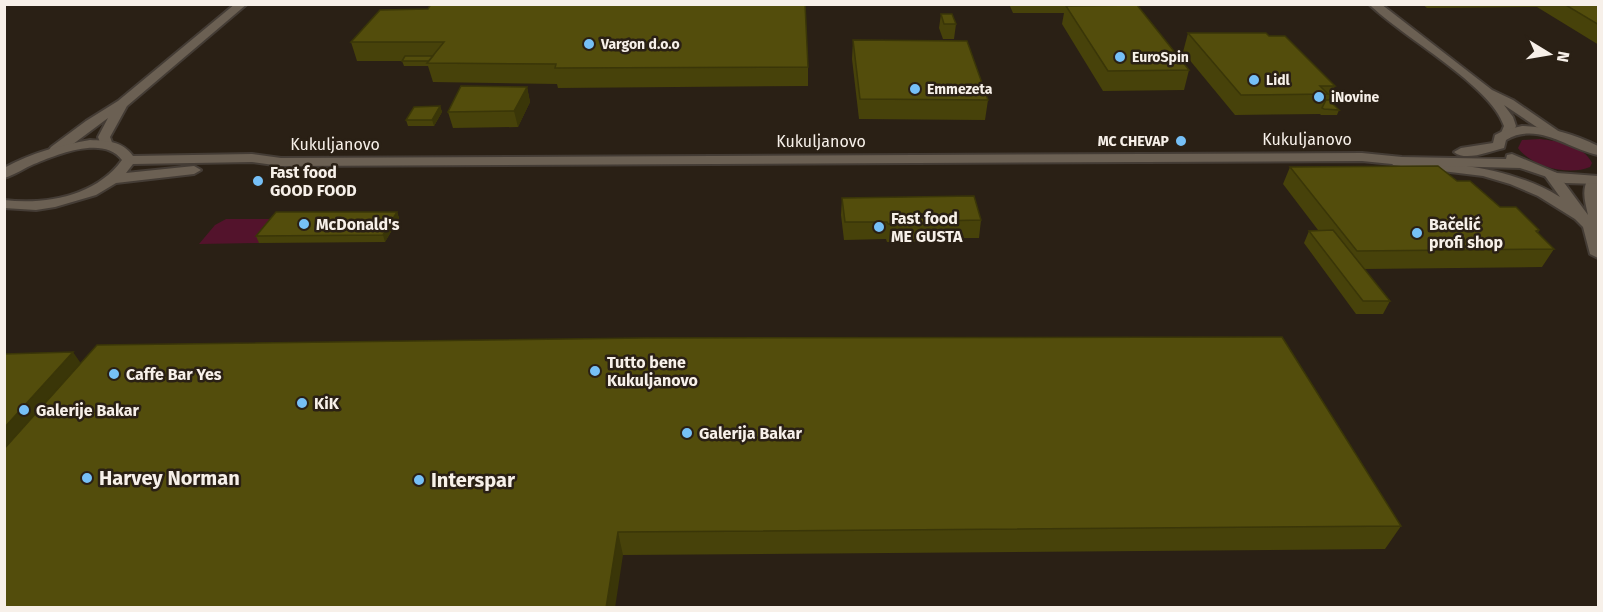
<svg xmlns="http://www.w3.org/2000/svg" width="1603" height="612" viewBox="0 0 1603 612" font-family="'Fira Sans',sans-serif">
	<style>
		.green { fill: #53132c }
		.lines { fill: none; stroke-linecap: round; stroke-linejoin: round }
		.minor-casing { stroke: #443c35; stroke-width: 4 }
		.secondary-casing { stroke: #443c35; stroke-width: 4 }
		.minor { fill: #6b6053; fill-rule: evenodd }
		.secondary { fill: #6b6053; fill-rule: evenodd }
		.wall { fill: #47420a }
		.shaded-wall { fill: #3a3608 }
		.building { fill: #534d0c; stroke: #3a3608; stroke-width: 1.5 }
		.poi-dot { fill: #76c0f7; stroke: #2a2015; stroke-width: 2 }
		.labels { text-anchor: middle; stroke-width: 5; stroke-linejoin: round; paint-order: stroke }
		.far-poi-label { font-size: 14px; font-weight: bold; fill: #f7f0e9; stroke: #2a2015; text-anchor: start }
		.street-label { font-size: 16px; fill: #f7f0e9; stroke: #2a2015 }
		.poi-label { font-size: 16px; font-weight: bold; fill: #f7f0e9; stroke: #2a2015; text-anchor: start }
		.near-poi-label { font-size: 20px; font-weight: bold; fill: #f7f0e9; stroke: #2a2015; text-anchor: start }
	</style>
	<rect width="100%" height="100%" fill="#2a2015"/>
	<path class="green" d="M 1540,139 C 1557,141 1584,145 1592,163 L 1590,167 C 1569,176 1532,167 1518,148 L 1522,140 Z
		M 226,219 L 279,219 L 259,243 L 199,244 L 215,225 Z"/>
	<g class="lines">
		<g class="minor-casing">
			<path id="minor" d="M 235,4 L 247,4 L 127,106 L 110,137 L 113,145 L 112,148 L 102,148 L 98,137 L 108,118 L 61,153 L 51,153 L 49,150 L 51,147 L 86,121 L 118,101 Z
				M 1369,4 L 1381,4 L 1492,90 L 1513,100 L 1564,135 L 1558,139 L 1553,138 L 1504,105 L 1513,117 L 1516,126 L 1511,136 L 1503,136 L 1501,133 L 1504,126 C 1491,85 1402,37 1369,4 Z
				M 1398,158 C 1454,164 1511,167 1560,197 L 1545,176 L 1552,172 L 1557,173 L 1588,215 C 1585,201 1581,190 1589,177 L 1598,177 L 1598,258 L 1590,254 L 1583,227 L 1575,219 L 1538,196 L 1510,184 L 1483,176 L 1393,165 L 1391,162 Z"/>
		</g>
		<g class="secondary-casing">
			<path id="secondary" d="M 1522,126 C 1548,127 1574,134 1598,146 L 1598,155 C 1568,149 1538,121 1506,140 L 1504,148 C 1490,151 1466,162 1454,152 L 1461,148 L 1493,143 L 1495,135 L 1505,130 Z
				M 90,140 C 108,141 122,141 133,156 L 252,154 L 281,158 L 1362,153 L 1402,157 L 1506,159 L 1507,155 L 1512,154 L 1557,173 L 1598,176 L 1598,184 L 1565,183 L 1520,168 L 1402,165 L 1362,161 L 281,166 L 252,162 L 133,164 L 126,173 L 194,166 L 201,170 L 194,174 L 116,183 L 96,195 L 55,207 L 36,210 L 4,208 L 4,200 C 46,205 96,196 122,160 C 104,135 58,154 34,164 C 24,168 15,175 4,178 L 4,168 C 31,153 61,145 90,140 Z"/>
		</g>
		<use href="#minor" class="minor"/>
		<use href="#secondary" class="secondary"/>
	</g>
	<path class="wall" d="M 878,4 L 970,4 L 878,5 Z
		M 1009,4 L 1111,4 L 1111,6 L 1189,70 L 1184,90 L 1103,91 L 1062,24 L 1064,13 L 1013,13 Z
		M 1422,4 L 1599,4 L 1599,45 L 1537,7 L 1427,8 Z
		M 380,10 L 808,67 L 808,86 L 558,88 L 557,84 L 433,82 L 428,66 L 404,66 L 402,61 L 357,61 L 351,42 Z
		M 941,14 L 956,24 L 954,39 L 943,39 L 939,28 Z
		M 1188,33 L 1269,36 L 1335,86 L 1329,100 L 1339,110 L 1337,115 L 1321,115 L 1320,114 L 1235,115 L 1183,52 Z
		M 853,40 L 988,100 L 985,120 L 859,119 L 852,59 Z
		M 527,87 L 530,102 L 518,127 L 453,128 L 448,112 Z
		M 440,106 L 442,112 L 434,126 L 408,126 L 406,120 Z
		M 1290,167 L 1457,181 L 1539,230 L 1538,233 L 1554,249 L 1542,267 L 1364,269 L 1390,301 L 1383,314 L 1356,314 L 1304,243 L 1309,231 L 1318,230 L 1283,184 Z
		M 842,198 L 981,220 L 979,238 L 935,238 L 935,241 L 887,242 L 886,239 L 844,240 L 841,215 Z
		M 397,212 L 399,218 L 385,242 L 259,243 L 256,236 Z
		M 81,363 L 1401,526 L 1385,549 L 623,555 Z"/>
	<path class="shaded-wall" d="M 527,87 L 530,102 L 518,127 L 514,111 Z
		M 440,106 L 442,112 L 434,126 L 432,120 Z
		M 397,212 L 399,218 L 385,242 L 383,235 Z
		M 73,352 L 82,365 L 4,453 L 4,428 Z
		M 618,532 L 623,555 L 615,608 L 606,608 Z"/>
	<path class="building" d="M 431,4 L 805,4 L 808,67 L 555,68 L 556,64 L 427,63 L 444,42 L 351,42 L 380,10 L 428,9 Z
		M 1564,4 L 1599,4 L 1599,25 Z
		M 1137,5 L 1189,70 L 1108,71 L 1066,6 Z
		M 941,14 L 952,14 L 956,24 L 944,24 Z
		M 1188,33 L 1266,33 L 1269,36 L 1285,36 L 1335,86 L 1320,86 L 1328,94 L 1241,95 Z
		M 853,40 L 967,41 L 988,100 L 860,99 Z
		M 405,56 L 433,56 L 429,61 L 402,61 Z
		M 461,86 L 527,87 L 514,111 L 448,112 Z
		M 1326,100 L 1329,100 L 1339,110 L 1324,109 L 1322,108 Z
		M 440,106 L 432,120 L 406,120 L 414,107 Z
		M 1438,166 L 1457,181 L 1470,181 L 1500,207 L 1516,207 L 1539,230 L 1536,231 L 1554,249 L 1357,251 L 1290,167 Z
		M 974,196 L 981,220 L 936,221 L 937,223 L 888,224 L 887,222 L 845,222 L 842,198 Z
		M 276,212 L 397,212 L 383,235 L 256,236 Z
		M 1333,230 L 1390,301 L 1363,301 L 1309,231 Z
		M 1282,337 L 1401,526 L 618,532 L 606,608 L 4,608 L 4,449 L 97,345 L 644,338 Z
		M 73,352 L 4,428 L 4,354 Z"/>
	<g class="poi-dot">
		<circle cx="589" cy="44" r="6"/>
		<circle cx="1120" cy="57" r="6"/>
		<circle cx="1254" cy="80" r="6"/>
		<circle cx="915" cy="89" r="6"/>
		<circle cx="1319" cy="97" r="6"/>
		<circle cx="1181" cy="141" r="6"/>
		<circle cx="258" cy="181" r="6"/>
		<circle cx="304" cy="224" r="6"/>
		<circle cx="879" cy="227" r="6"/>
		<circle cx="1417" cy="233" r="6"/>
		<circle cx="595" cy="371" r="6"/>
		<circle cx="114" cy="374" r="6"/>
		<circle cx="302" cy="403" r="6"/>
		<circle cx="24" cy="410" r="6"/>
		<circle cx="687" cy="433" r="6"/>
		<circle cx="87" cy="478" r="6"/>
		<circle cx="419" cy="480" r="6"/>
	</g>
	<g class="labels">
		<g class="far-poi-label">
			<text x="601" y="49">Vargon d.o.o</text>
			<text x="1132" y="62">EuroSpin</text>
			<text x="1266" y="85">Lidl</text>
			<text x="927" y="94">Emmezeta</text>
			<text x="1331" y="102">iNovine</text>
			<text x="1169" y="146" text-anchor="end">MC CHEVAP</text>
		</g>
		<g class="street-label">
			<text x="1307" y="145">Kukuljanovo</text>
			<text x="821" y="147">Kukuljanovo</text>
			<text x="335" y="150">Kukuljanovo</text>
		</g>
		<g class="poi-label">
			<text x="270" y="178">Fast food<tspan x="270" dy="18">GOOD FOOD</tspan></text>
			<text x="891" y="224">Fast food<tspan x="891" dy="18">ME GUSTA</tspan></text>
			<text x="316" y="230">McDonald's</text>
			<text x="1429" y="230">Bačelić<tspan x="1429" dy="18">profi shop</tspan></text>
			<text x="607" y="368">Tutto bene<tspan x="607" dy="18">Kukuljanovo</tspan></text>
			<text x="126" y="380">Caffe Bar Yes</text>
			<text x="314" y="409">KiK</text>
			<text x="36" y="416">Galerije Bakar</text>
			<text x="699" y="439">Galerija Bakar</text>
		</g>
		<g class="near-poi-label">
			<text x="99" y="485">Harvey Norman</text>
			<text x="431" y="487">Interspar</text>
		</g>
	</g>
	<rect width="1603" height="612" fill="none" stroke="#f7f0e9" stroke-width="12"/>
	<g transform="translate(1549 54) rotate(101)" stroke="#2a2015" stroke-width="4.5" paint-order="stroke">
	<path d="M0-4.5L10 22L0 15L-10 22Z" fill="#f7f0e9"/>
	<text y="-9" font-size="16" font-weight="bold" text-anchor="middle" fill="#f7f0e9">N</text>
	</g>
</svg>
